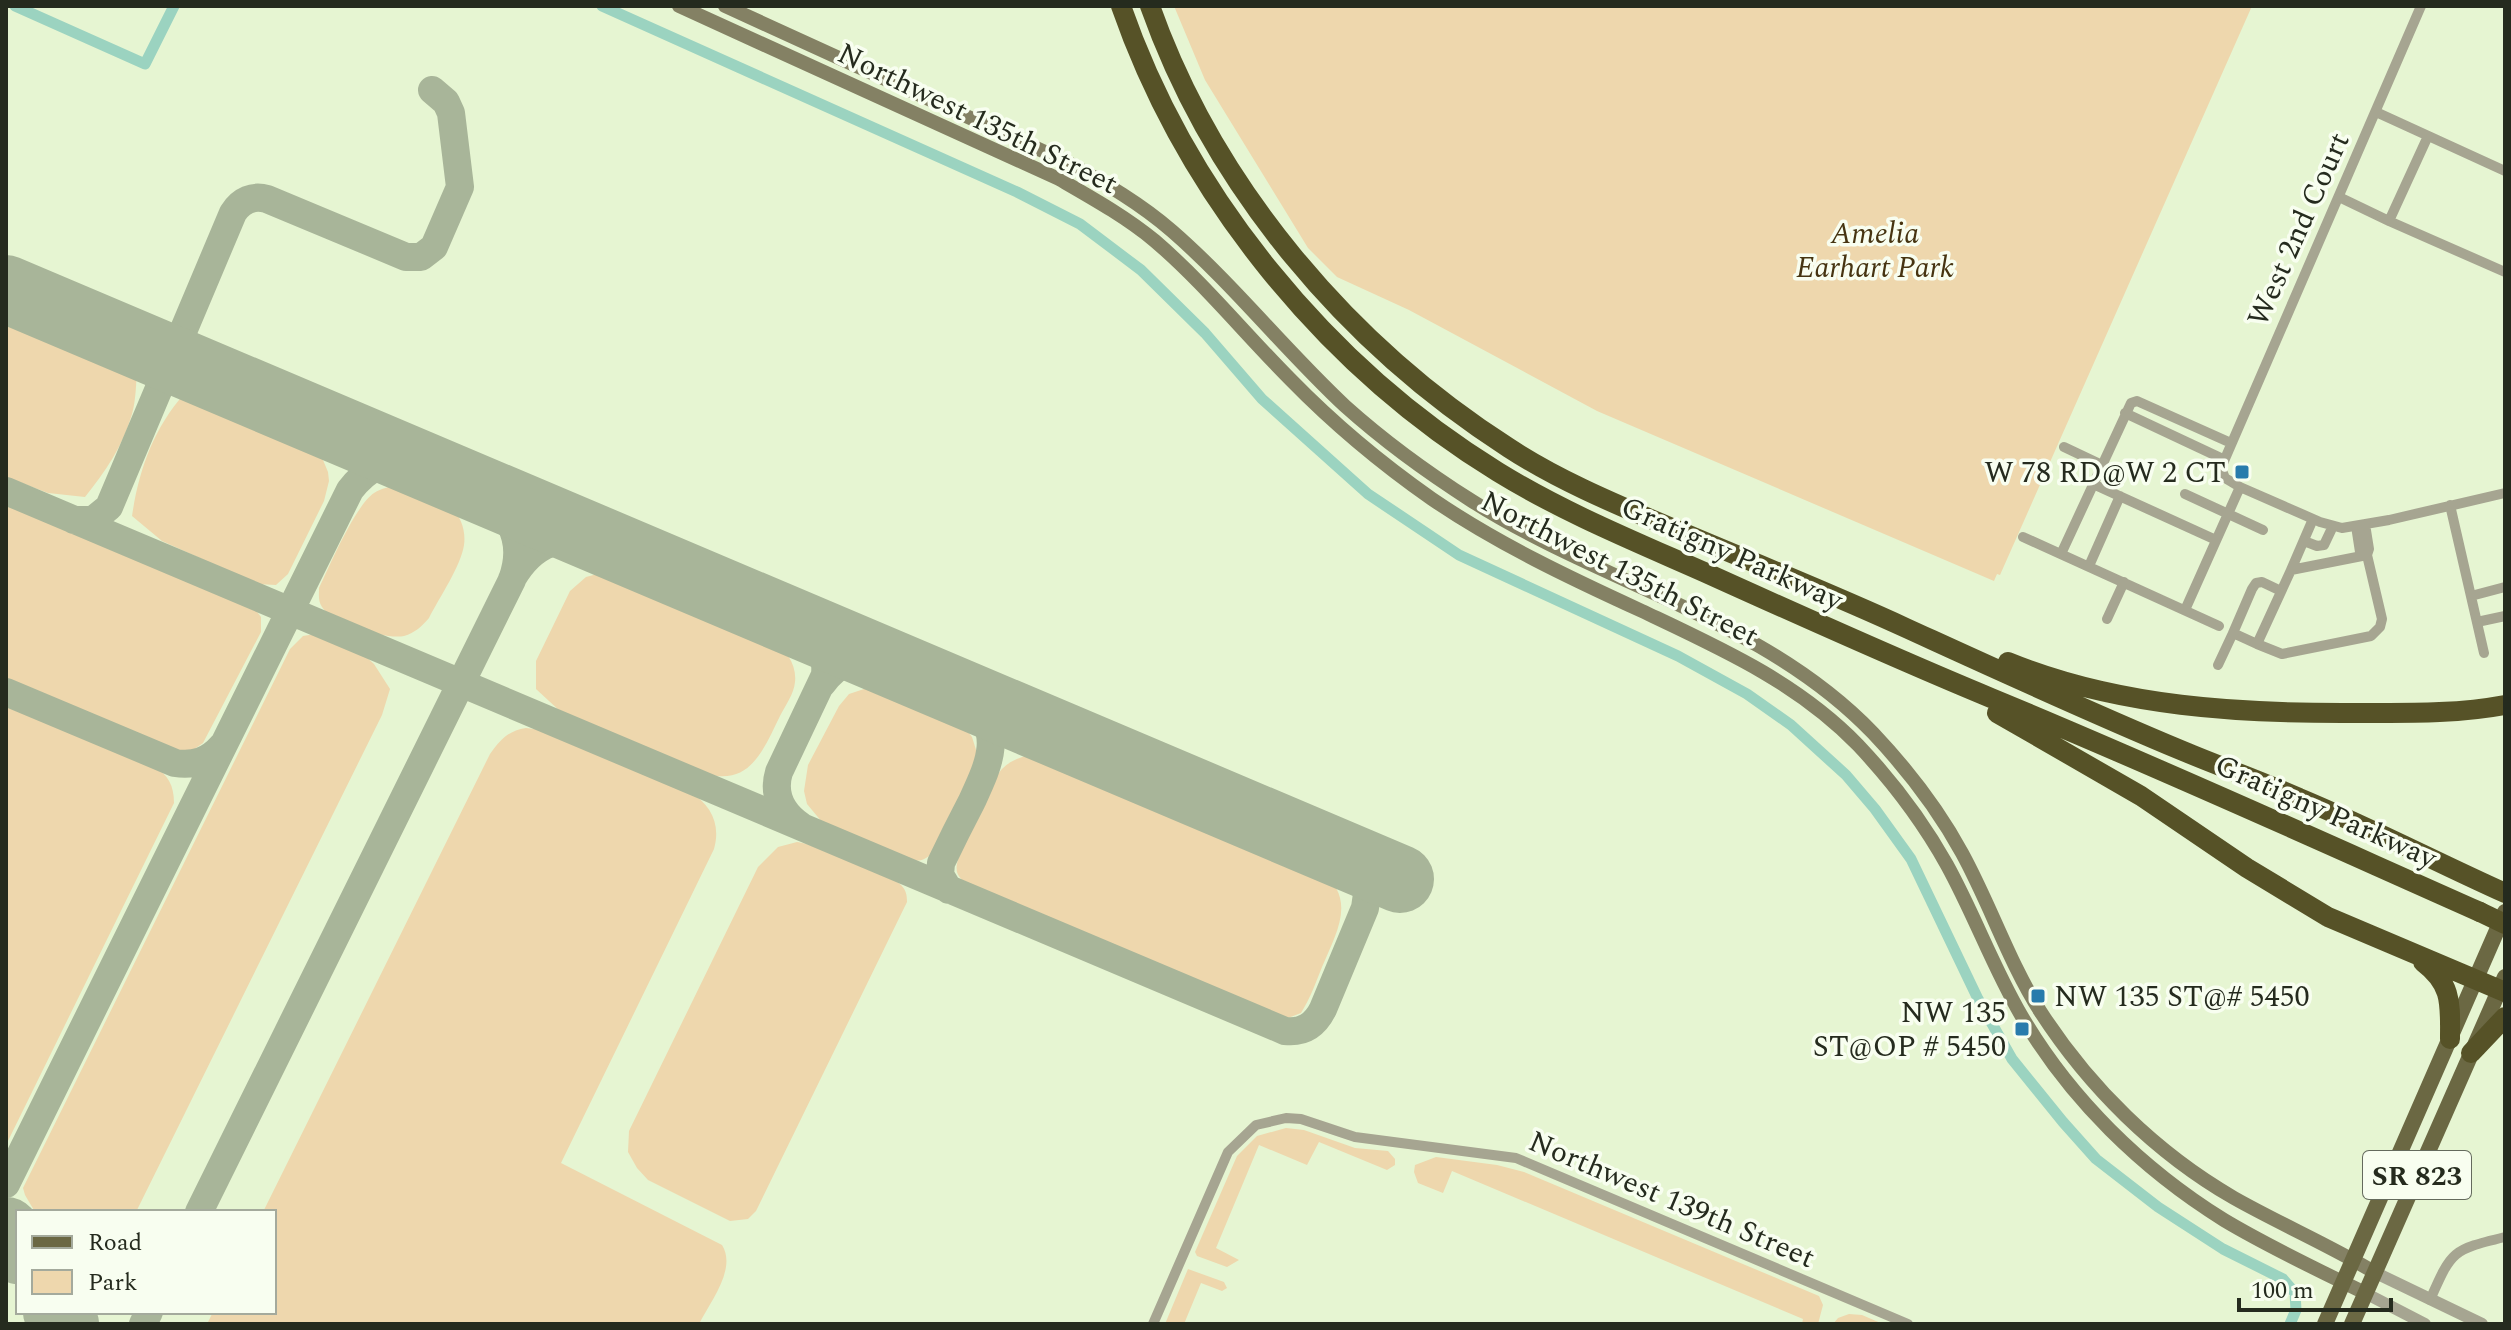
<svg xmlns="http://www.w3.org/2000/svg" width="2511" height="1330" viewBox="0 0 2511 1330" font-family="Spectral,serif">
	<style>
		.green { fill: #eed7ad }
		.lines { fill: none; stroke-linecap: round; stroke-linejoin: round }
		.canal { stroke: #9bd3c0; stroke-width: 11 }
		.taxiway { stroke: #a8b599; stroke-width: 28 }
		.runway { stroke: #a8b599; stroke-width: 68 }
		.minor { stroke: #a6a591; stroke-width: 10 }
		.tertiary { stroke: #a6a591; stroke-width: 12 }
		.secondary { stroke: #848164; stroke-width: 14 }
		.primary { stroke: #6b6843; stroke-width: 16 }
		.motorway { stroke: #565227; stroke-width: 20 }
		.motorway-bridge { stroke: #565227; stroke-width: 20 }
		.poi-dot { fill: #287bac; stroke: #f8fef0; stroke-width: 3 }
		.labels { text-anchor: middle; stroke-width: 7; stroke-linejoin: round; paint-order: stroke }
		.shield { fill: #f8fef0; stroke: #646a5d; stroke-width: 2 }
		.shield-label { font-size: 28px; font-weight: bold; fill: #252b1e }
		.street-label { font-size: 30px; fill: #252b1e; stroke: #f8fef0 }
		.park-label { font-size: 30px; font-style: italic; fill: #463411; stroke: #f8fef0 }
		.poi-label { font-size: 30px; fill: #252b1e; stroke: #f8fef0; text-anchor: end }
	</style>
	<rect width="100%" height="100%" fill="#e6f5d2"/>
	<path class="green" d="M 1174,6 L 2252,6 L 2000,575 L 1997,574 L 1994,581 L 1597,411 L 1409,310 L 1337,277 L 1308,248 L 1205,80 Z
		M 6,314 L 137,370 C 136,384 136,400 132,414 C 123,446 105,472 85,497 L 48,493 L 6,477 Z
		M 185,393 L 195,394 L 302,440 L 323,460 L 328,472 L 329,481 L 324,501 L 288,574 L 276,585 L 257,584 L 162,541 L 132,516 C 139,470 153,429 185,393 Z
		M 398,485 C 430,486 469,508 464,545 C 461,566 439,598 429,618 C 422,626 415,633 404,636 C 386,640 332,623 322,607 C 318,601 319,595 319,588 C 330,565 355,506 374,493 C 382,488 389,487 398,485 Z
		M 6,502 L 255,609 L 261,617 L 261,632 L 203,743 L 193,750 L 180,753 L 6,680 Z
		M 601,573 L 613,573 L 628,577 L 773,639 C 786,650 797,665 795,682 C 794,694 785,706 780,716 C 765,746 752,784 711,775 L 562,713 L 536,689 L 536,661 L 570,591 L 586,577 Z
		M 315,634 L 362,653 L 374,664 L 390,689 L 382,715 L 136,1212 L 35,1212 L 25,1195 L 23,1188 L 290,649 L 303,636 Z
		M 873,686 L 891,689 L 956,716 L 972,737 L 977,753 L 974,771 L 933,852 C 926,860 918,863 907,859 L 822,822 L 807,804 L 804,791 L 808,765 L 839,706 L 849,694 Z
		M 6,703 L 154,766 C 168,775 174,785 174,803 L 6,1145 Z
		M 526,728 L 543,730 L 690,792 C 711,805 721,824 714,849 L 561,1163 L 722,1245 C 737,1269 710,1302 699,1324 L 207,1324 L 213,1312 L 274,1312 L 274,1212 L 263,1212 L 490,754 C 501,739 508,731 526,728 Z
		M 1029,755 L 1051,756 L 1319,870 C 1358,898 1337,931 1322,967 C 1316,982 1310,999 1301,1013 L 1288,1018 L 1272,1013 L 969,886 C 964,882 959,878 957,872 C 953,856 990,782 1002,769 C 1010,761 1018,758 1029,755 Z
		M 797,842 C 815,844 890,872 901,885 C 906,890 907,895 907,902 L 756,1211 L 748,1219 L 730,1221 L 648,1180 L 637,1168 L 628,1152 L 629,1131 L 758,867 L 778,847 Z
		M 1286,1128 L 1304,1130 L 1355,1148 L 1388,1151 L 1395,1159 L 1395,1165 L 1387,1170 L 1319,1142 L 1307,1165 L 1259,1145 L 1216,1248 L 1239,1260 L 1227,1267 L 1197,1256 L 1195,1252 L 1237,1156 L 1257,1136 Z
		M 1436,1157 L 1497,1165 L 1524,1172 L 1819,1296 L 1823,1305 L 1818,1324 L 1802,1324 L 1803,1319 L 1452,1171 L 1443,1193 L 1418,1183 L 1414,1172 L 1415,1165 Z
		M 1188,1269 L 1224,1282 L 1227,1288 L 1222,1291 L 1201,1283 L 1184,1324 L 1165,1324 Z
		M 1849,1314 L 1862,1315 L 1883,1324 L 1833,1324 L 1838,1318 Z"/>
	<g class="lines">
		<path class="canal" d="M 15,6 L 145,64 L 174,6
			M 602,6 L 1017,192 L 1080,224 L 1141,270 L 1205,333 L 1262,399 L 1368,494 L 1459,555 L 1678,656 L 1747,694 L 1791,725 L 1846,775 L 1875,809 L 1911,859 L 1978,999 L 2012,1059 L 2063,1122 L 2096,1159 L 2158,1207 L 2223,1249 L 2283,1279 L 2295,1293 L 2296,1310 L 2290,1324"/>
		<path class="taxiway" d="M 6,491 L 1285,1031 C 1303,1033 1315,1025 1323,1009 L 1365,908 L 1367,894 L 1363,864
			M 74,520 L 93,520 L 109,507 L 233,213 C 241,200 253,195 267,199 L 406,257 L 421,257 L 434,247 L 460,187 L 451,113 L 446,102 L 432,90
			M 512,579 C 534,541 562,534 604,543
			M 822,684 C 839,660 857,657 885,662
			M 6,692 L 175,763 C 194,766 209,761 222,746
			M 801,826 C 782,813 772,795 779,772 L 825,675 C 827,653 819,639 801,626
			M 949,890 L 940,875 L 941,863 C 951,842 961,822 972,801 C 990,762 1004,733 970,698
			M 6,1184 L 350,490 C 367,468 387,457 415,463
			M 199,1212 L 512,580 C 528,536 506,508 470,486
			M 143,1324 L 149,1312"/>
		<path class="runway" d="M 6,289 L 1400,879
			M 6,1231 L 18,1250
			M 57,1312 L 65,1324"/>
		<path class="minor" d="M 2421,6 L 2221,468 L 2225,478 L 2240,487 L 2320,522 L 2342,528 L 2389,520 L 2505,493
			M 2376,112 L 2505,171
			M 2428,136 L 2389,221 L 2505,272
			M 2339,197 L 2389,221
			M 2125,413 L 2223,459
			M 2064,447 L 2102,465
			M 2093,484 L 2216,540
			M 2185,494 L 2263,530
			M 2450,505 L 2484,653
			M 2356,526 L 2360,552 L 2367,555 L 2369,549 L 2365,524
			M 2023,537 L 2219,626
			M 2304,541 L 2317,546 L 2324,545 L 2333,526
			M 2061,554 L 2131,403 L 2137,401 L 2231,443
			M 2367,555 L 2382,619 L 2380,627 L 2371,636 L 2282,654 L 2257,644 L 2291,570 Z
			M 2089,566 L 2120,496
			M 2291,570 L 2313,519
			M 2471,596 L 2505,587
			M 2185,610 L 2240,487
			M 2107,619 L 2124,582
			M 2477,622 L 2505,616
			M 2257,644 L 2233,633 L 2252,589 L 2256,583 L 2262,582 L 2281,591
			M 2218,665 L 2233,633
			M 2430,1300 C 2452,1250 2452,1250 2505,1237
			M 1153,1324 L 1228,1152 L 1256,1125 L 1286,1118 L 1301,1119 L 1355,1137 L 1516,1158 L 1908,1324"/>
		<path class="tertiary" d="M 2374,1272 L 2482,1324
			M 2365,1293 L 2425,1324"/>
		<path class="secondary" d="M 679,6 L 1059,179 C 1092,198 1126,217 1155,241 C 1204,283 1245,334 1291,380 C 1334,424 1382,464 1432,499 C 1498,544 1570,578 1642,611 C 1720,648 1797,682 1858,745 C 1892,781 1923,822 1947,865 C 1974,914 1993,967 2021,1015 C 2070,1099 2142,1169 2224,1220 C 2269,1247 2318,1270 2365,1293
			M 725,6 L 1069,163 C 1105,183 1141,204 1172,231 C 1234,285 1285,350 1345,406 C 1384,441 1428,473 1472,501 C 1602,584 1764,619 1873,733 C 1907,769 1938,809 1962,853 C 1990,904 2009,962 2040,1011 C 2089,1087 2156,1153 2234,1198 C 2280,1224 2329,1245 2374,1272"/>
		<path class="primary" d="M 2325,1324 L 2505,912
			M 2352,1324 L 2505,977"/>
		<path class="motorway" d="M 1121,6 C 1187,196 1327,367 1498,472 C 1563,512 1634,541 1704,572 C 1799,615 1894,658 1991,698 C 2156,766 2318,840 2480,912
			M 1150,6 C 1214,187 1348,345 1509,448 C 1558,480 1613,503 1667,526 C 1747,560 1828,592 1906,628 C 1998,670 2089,712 2183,751 C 2221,767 2261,781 2299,798 C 2369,827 2436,862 2505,893
			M 2008,662 C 2118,707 2242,714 2360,713 C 2409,713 2457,714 2505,705
			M 1997,713 L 2141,796 L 2247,868 L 2328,917 L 2505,992
			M 2423,962 C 2453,985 2450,1004 2450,1039
			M 2471,1053 L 2505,1017"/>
		<path class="motorway-bridge" d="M 2480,912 L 2505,924"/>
	</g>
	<g class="poi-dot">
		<rect x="2234" y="464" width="16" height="16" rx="4"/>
		<rect x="2030" y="988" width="16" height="16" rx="4"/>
		<rect x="2014" y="1021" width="16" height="16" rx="4"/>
	</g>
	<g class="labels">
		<rect class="shield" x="2363" y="1151" width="108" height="48" rx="6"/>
		<g class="shield-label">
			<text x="2417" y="1185">SR 823</text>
		</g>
		<g class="street-label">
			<text transform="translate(978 118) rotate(26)" y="10">Northwest 135th Street</text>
			<text transform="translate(2298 229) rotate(-66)" y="10">West 2nd Court</text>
			<text transform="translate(1732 553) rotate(24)" y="10">Gratigny Parkway</text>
			<text transform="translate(1620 568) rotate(27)" y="10">Northwest 135th Street</text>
			<text transform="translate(2326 811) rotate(24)" y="10">Gratigny Parkway</text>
			<text transform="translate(1672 1199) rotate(23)" y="10">Northwest 139th Street</text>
		</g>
		<g class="park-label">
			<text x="1875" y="243">Amelia<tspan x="1875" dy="34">Earhart Park</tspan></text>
		</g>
		<g class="poi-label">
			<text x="2226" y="482">W 78 RD@W 2 CT</text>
			<text x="2054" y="1006" text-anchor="start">NW 135 ST@# 5450</text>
			<text x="2006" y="1022">NW 135<tspan x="2006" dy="34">ST@OP # 5450</tspan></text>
		</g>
	</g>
	<rect width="2511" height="1330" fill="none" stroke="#252b1e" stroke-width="16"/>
	<rect x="16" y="1210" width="260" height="104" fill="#f8fef0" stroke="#a4aa9c" stroke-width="2"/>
	<rect x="32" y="1236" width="40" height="12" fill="#6b6843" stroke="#a4aa9c" stroke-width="2"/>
	<text x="88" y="1250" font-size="24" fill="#252b1e">Road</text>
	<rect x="32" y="1270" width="40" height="24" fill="#eed7ad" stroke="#a4aa9c" stroke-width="2"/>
	<text x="88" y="1290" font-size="24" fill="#252b1e">Park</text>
	<path d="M2239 1298v12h152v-12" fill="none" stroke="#252b1e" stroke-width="4"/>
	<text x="2251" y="1298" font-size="24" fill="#252b1e" stroke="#f8fef0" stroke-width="6" paint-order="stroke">100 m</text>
</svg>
